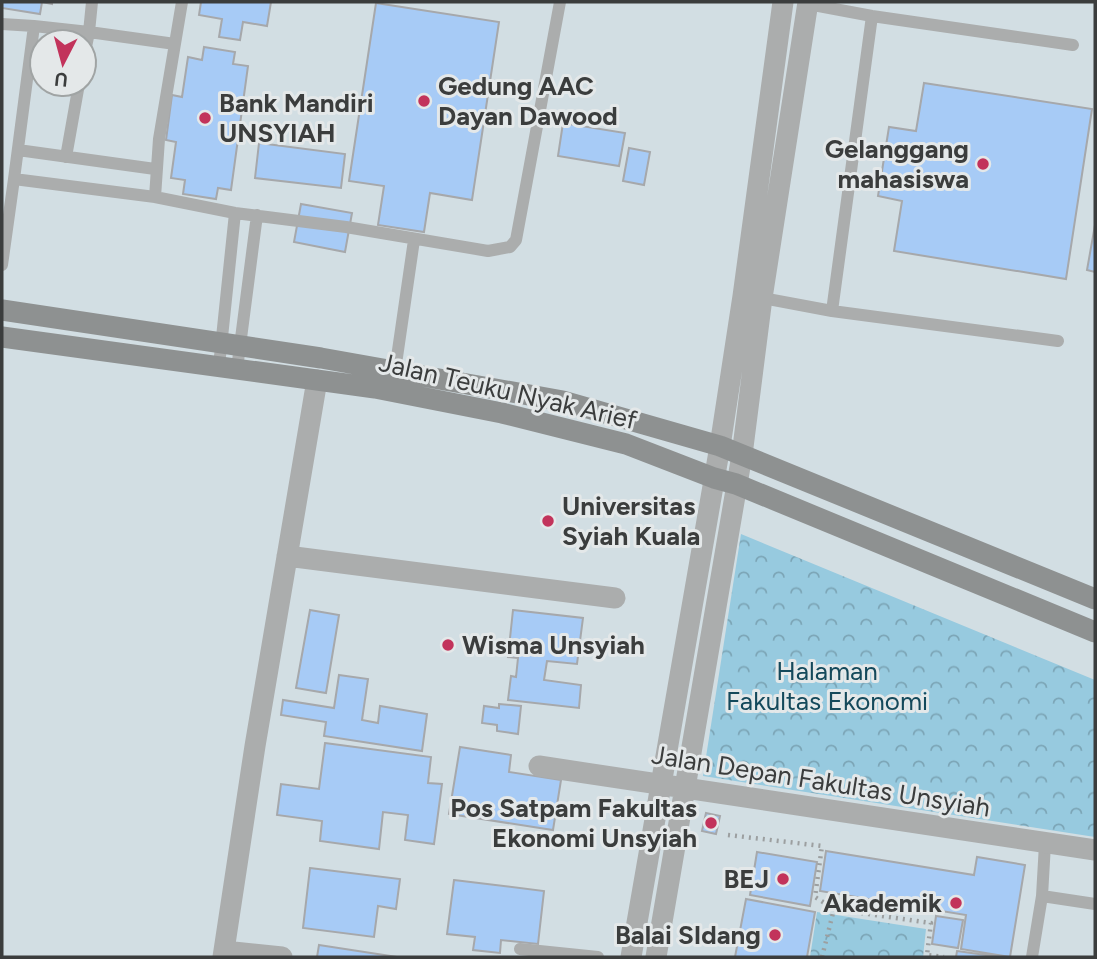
<svg xmlns="http://www.w3.org/2000/svg" width="1097" height="959" viewBox="0 0 1097 959" font-family="Figtree,sans-serif">
	<style>
		.built { fill: #d2dee3; fill-rule: evenodd }
		.park { fill: url(#park-crowns) }
		.building { fill: #a7cbf6; stroke: #a6a8ab; stroke-width: 2 }
		.lines { fill: none; stroke-linecap: round; stroke-linejoin: round }
		.path { stroke: #9c9fa0; stroke-width: 4.5; stroke-dasharray: 2 5; stroke-linecap: butt }
		.lane { stroke: #abadad; stroke-width: 12 }
		.street { stroke: #abadad; stroke-width: 21 }
		.secondary { stroke: #8e9191; stroke-width: 21 }
		.poi-dot { fill: #c2335b; stroke: #e4e8e9; stroke-width: 2.5 }
		.labels { text-anchor: middle; stroke-width: 6; stroke-linejoin: round; paint-order: stroke }
		.poi-label { font-size: 26px; font-weight: bold; fill: #3b3d3d; stroke: #e4e8e9; text-anchor: end }
		.street-label { font-size: 26px; fill: #3b3d3d; stroke: #e4e8e9 }
		.park-label { font-size: 26px; fill: #14495b; stroke: #e4e8e9 }
	</style>
	<defs>
		<pattern id="park-crowns" width="20" height="18" patternUnits="userSpaceOnUse" patternTransform="scale(1.75)"><rect width="20" height="18" fill="#97cadf"/><path d="M2 6a3 3 0 1 1 6 0M12 15a3 3 0 1 1 6 0" fill="none" stroke="#7ca5b6"/></pattern>
	</defs>
	<rect width="100%" height="100%" fill="#e4e8e9"/>
	<path class="built" d="M 2,2 L 1095,2 L 1095,957 L 2,957 ZM 42,42 L 84,42 L 84,84 L 42,84 Z"/>
	<path class="park" d="M 741,534 L 1095,680 L 1095,837 L 703,776 Z
		M 817,912 L 926,929 L 923,957 L 810,957 Z"/>
	<path class="building" d="M 2,2 L 52,2 L 52,4 L 42,2 L 40,14 L 2,8 Z
		M 201,2 L 271,2 L 267,26 L 243,22 L 240,40 L 219,37 L 222,19 L 199,15 Z
		M 376,3 L 499,22 L 472,200 L 430,193 L 424,232 L 378,225 L 384,186 L 349,181 Z
		M 204,47 L 235,52 L 233,64 L 248,66 L 231,190 L 218,188 L 216,199 L 183,194 L 185,180 L 171,178 L 176,142 L 166,140 L 172,95 L 182,97 L 188,57 L 202,60 Z
		M 924,83 L 1092,109 L 1066,279 L 894,251 L 902,201 L 878,196 L 889,127 L 916,131 Z
		M 563,123 L 625,133 L 619,166 L 558,156 Z
		M 259,143 L 345,154 L 341,188 L 255,178 Z
		M 629,148 L 650,152 L 644,185 L 623,181 Z
		M 301,204 L 352,213 L 345,252 L 294,242 Z
		M 1095,225 L 1095,272 L 1087,270 Z
		M 310,610 L 339,615 L 326,693 L 296,688 Z
		M 513,610 L 583,618 L 577,664 L 547,661 L 544,680 L 581,685 L 579,708 L 508,700 L 511,676 L 516,677 L 518,658 L 508,657 Z
		M 339,675 L 368,679 L 362,720 L 378,723 L 380,706 L 427,714 L 422,751 L 324,736 L 326,722 L 281,715 L 283,700 L 334,708 Z
		M 499,704 L 521,706 L 518,734 L 497,731 L 497,725 L 482,723 L 484,706 L 499,708 Z
		M 325,743 L 431,757 L 428,783 L 442,784 L 434,844 L 405,840 L 408,815 L 383,812 L 379,849 L 320,841 L 322,821 L 277,815 L 281,784 L 319,789 Z
		M 460,747 L 511,755 L 509,772 L 561,780 L 553,830 L 449,814 Z
		M 706,813 L 720,816 L 716,834 L 702,831 Z
		M 826,851 L 974,875 L 977,857 L 1025,865 L 1010,957 L 961,949 L 966,915 L 820,891 Z
		M 757,852 L 817,862 L 810,906 L 750,895 Z
		M 310,868 L 400,879 L 396,909 L 378,906 L 374,937 L 303,928 Z
		M 454,880 L 544,891 L 538,944 L 501,940 L 500,953 L 473,950 L 475,937 L 447,934 Z
		M 746,899 L 815,912 L 807,957 L 735,957 Z
		M 936,916 L 963,920 L 958,948 L 932,944 Z
		M 319,945 L 397,957 L 317,957 Z
		M 957,951 L 1000,957 L 956,957 Z"/>
	<g class="lines">
		<path class="path" d="M 728,835 L 822,846 L 815,897 L 834,909
			M 822,957 L 834,909 L 931,923 L 927,955 L 944,957"/>
		<path class="lane" d="M 808,4 L 872,16 L 1073,45
			M 2,24 L 34,26 L 14,179
			M 34,26 L 89,32 L 92,2
			M 84,57 L 89,32 L 175,44
			M 18,150 L 155,169
			M 66,157 L 79,84
			M 155,197 L 159,139 L 182,2
			M 2,265 L 14,179 L 155,197 L 235,213 L 346,227 L 488,251 L 510,247 L 516,240 L 560,2
			M 762,298 L 832,311 L 1058,341
			M 832,311 L 872,16
			M 219,366 L 235,213
			M 237,369 L 257,215
			M 395,371 L 414,240
			M 1042,896 L 1045,844
			M 520,949 L 598,957
			M 1032,957 L 1042,896 L 1095,904"/>
		<path class="street" d="M 287,556 L 615,598
			M 539,766 L 1095,850
			M 224,951 L 282,957
			M 223,957 L 255,746 L 317,380
			M 631,957 L 720,446 L 743,296 L 783,2
			M 656,957 L 742,455 L 762,298 L 808,2"/>
		<path class="secondary" d="M 2,310 L 321,358 L 563,401 L 720,446 L 1095,599
			M 2,337 L 375,388 L 502,413 L 626,444 L 714,478 L 736,484 L 1095,632"/>
	</g>
	<g class="poi-dot">
		<circle cx="424" cy="101" r="7"/>
		<circle cx="205" cy="118" r="7"/>
		<circle cx="983" cy="164" r="7"/>
		<circle cx="548" cy="521" r="7"/>
		<circle cx="448" cy="645" r="7"/>
		<circle cx="711" cy="823" r="7"/>
		<circle cx="783" cy="879" r="7"/>
		<circle cx="956" cy="903" r="7"/>
		<circle cx="775" cy="935" r="7"/>
	</g>
	<g class="labels">
		<g class="poi-label">
			<text x="438" y="95" text-anchor="start">Gedung AAC<tspan x="438" dy="30">Dayan Dawood</tspan></text>
			<text x="219" y="112" text-anchor="start">Bank Mandiri<tspan x="219" dy="30">UNSYIAH</tspan></text>
			<text x="969" y="158">Gelanggang<tspan x="969" dy="30">mahasiswa</tspan></text>
			<text x="562" y="515" text-anchor="start">Universitas<tspan x="562" dy="30">Syiah Kuala</tspan></text>
			<text x="462" y="654" text-anchor="start">Wisma Unsyiah</text>
			<text x="697" y="817">Pos Satpam Fakultas<tspan x="697" dy="30">Ekonomi Unsyiah</tspan></text>
			<text x="769" y="888">BEJ</text>
			<text x="942" y="912">Akademik</text>
			<text x="761" y="944">Balai SIdang</text>
		</g>
		<g class="street-label">
			<text transform="translate(508 391) rotate(13)" y="9">Jalan Teuku Nyak Arief</text>
			<text transform="translate(821 781) rotate(9)" y="9">Jalan Depan Fakultas Unsyiah</text>
		</g>
		<g class="park-label">
			<text x="827" y="680">Halaman<tspan x="827" dy="30">Fakultas Ekonomi</tspan></text>
		</g>
	</g>
	<rect width="1097" height="959" fill="none" stroke="#3b3d3d" stroke-width="7"/>
	<g transform="translate(63 63) rotate(186)"><circle r="33" fill="#e4e8e9" stroke="#a0a4a4" stroke-width="2"/>
	<path d="M0-5L12 26L0 18L-12 26Z" fill="#c2335b"/>
	<text y="-10" font-size="19" font-weight="bold" text-anchor="middle" fill="#3b3d3d">U</text>
	</g>
</svg>
